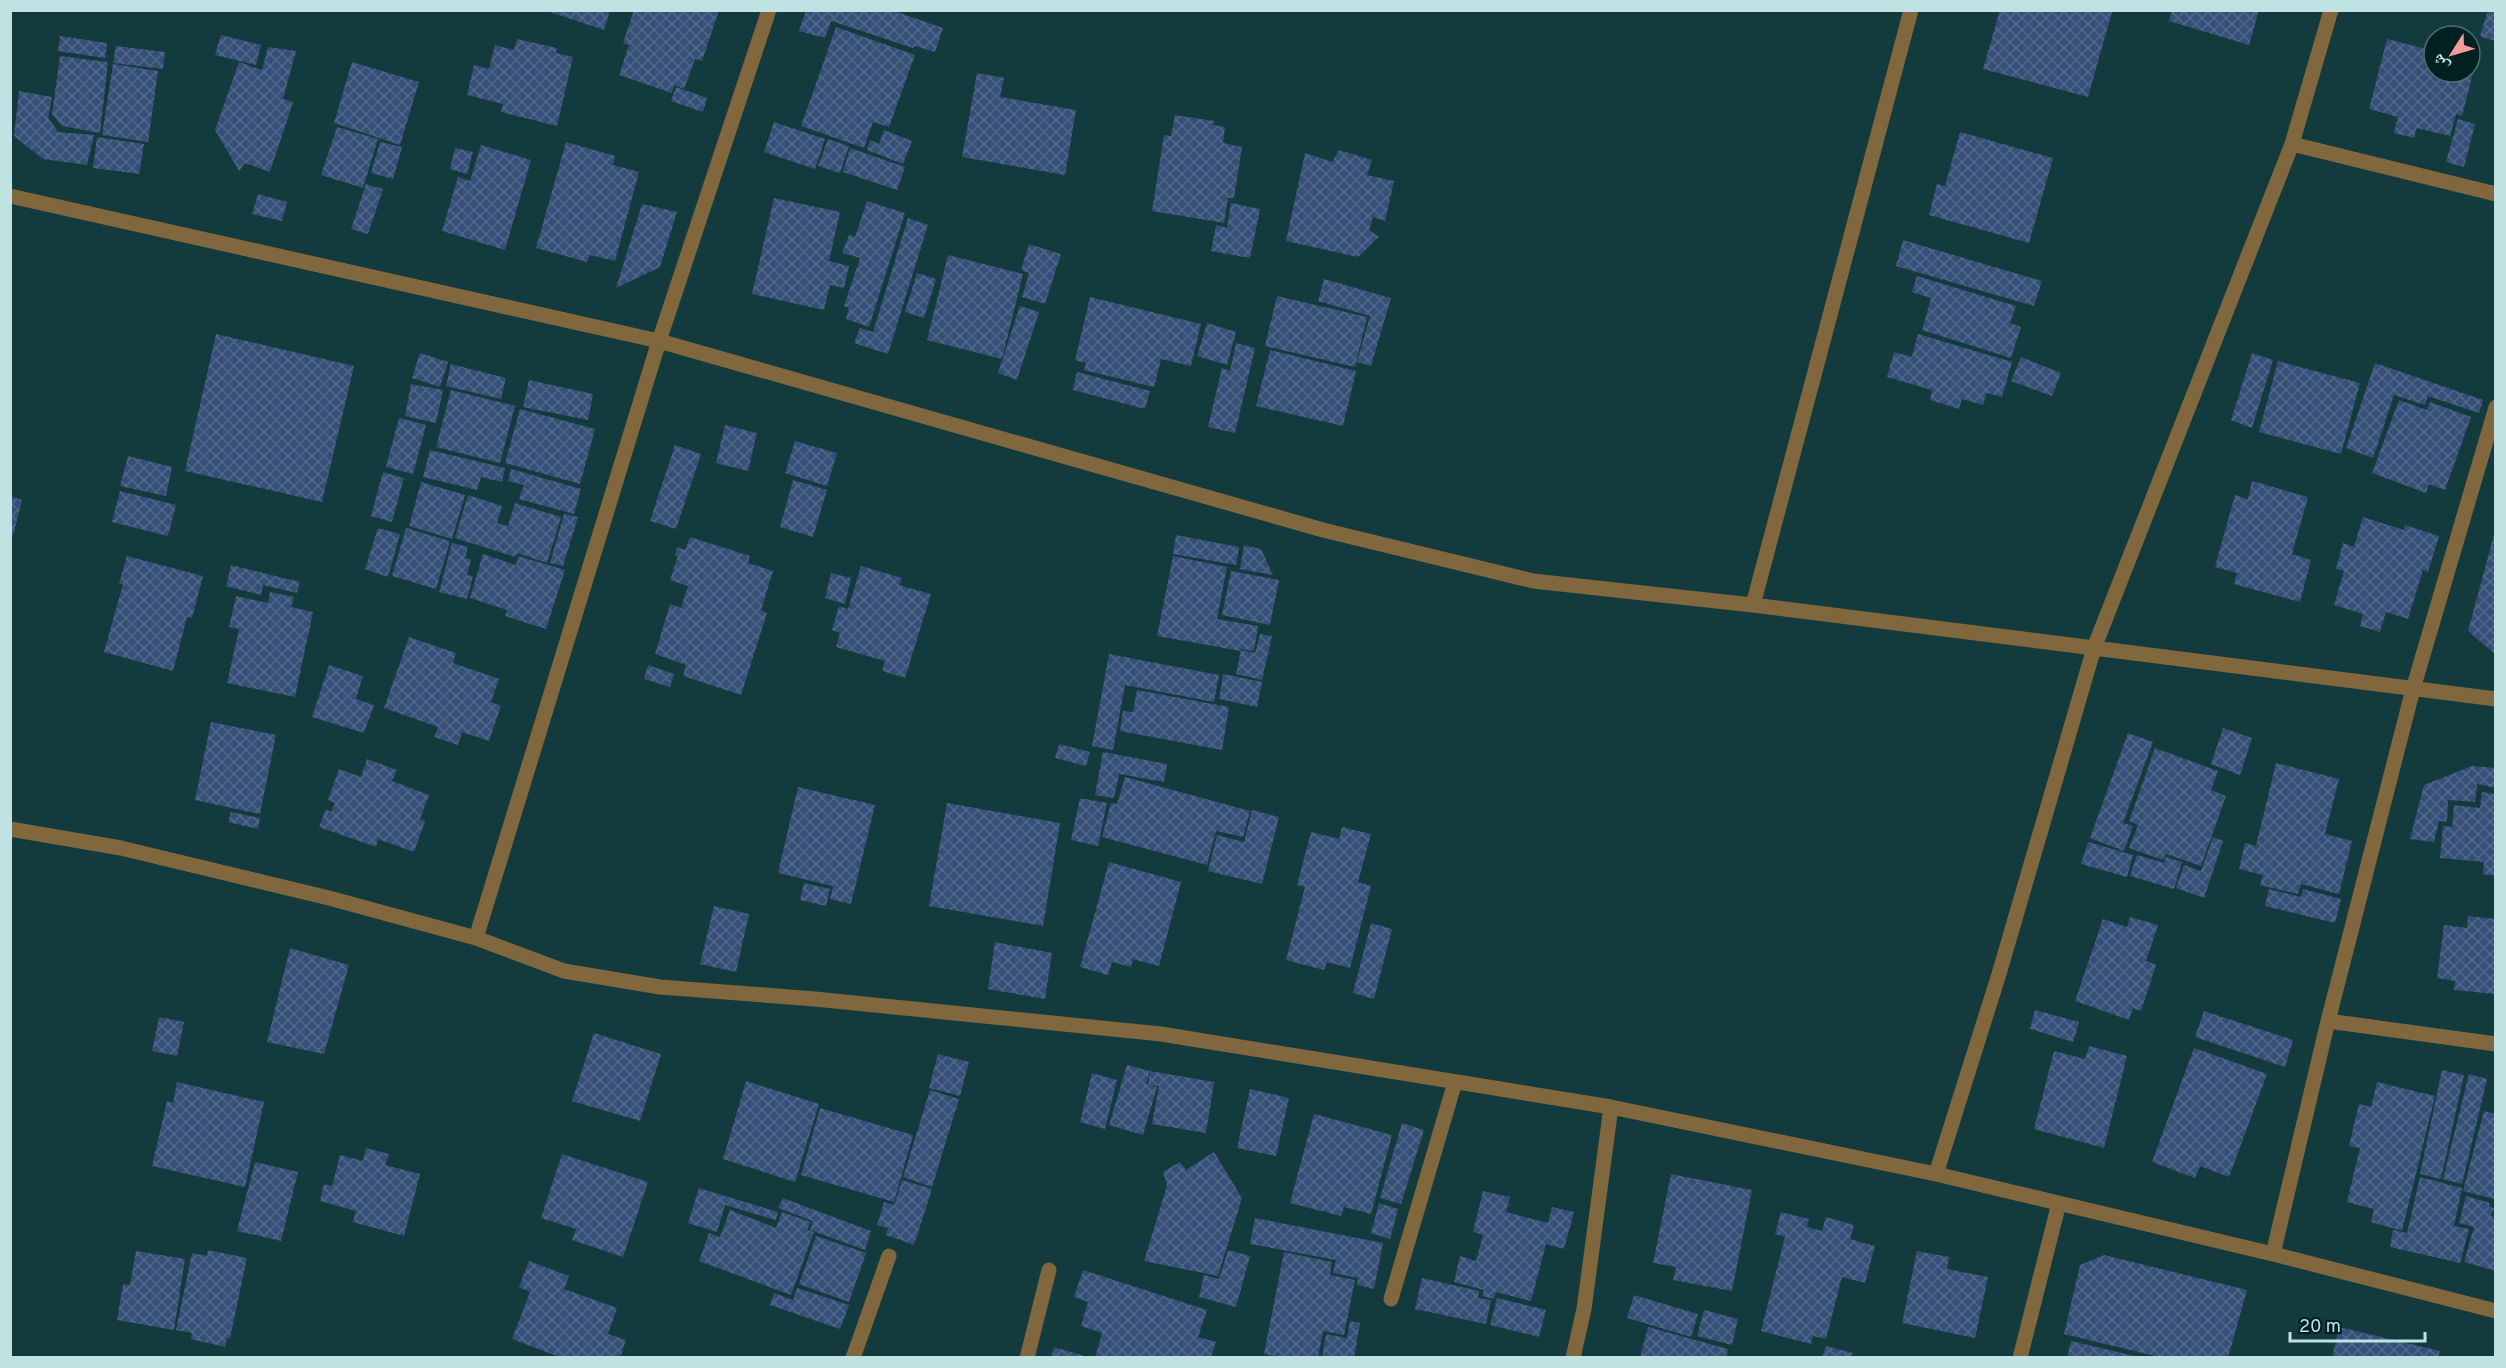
<svg xmlns="http://www.w3.org/2000/svg" width="2506" height="1368" viewBox="0 0 2506 1368" font-family="Overpass,'Noto Naskh Arabic',sans-serif">
	<style>
		.building { fill: url(#building-cross-hatch) }
		.lines { fill: none; stroke-linecap: round; stroke-linejoin: round }
		.minor { stroke: #80673e; stroke-width: 15 }
	</style>
	<defs>
		<pattern id="building-cross-hatch" width="8" height="8" patternUnits="userSpaceOnUse" patternTransform="scale(1.5)"><rect width="8" height="8" fill="#364f77"/><path d="M0 0l8 8M0 8l8-8" fill="none" stroke="#51688a"/></pattern>
	</defs>
	<rect width="100%" height="100%" fill="#133a3c"/>
	<path class="building" d="M 544,10 L 610,10 L 604,30 Z
		M 634,10 L 719,10 L 702,61 L 695,59 L 684,89 L 674,85 L 672,93 L 619,75 L 629,45 L 623,43 Z
		M 806,10 L 891,10 L 943,28 L 935,52 L 915,46 L 913,48 L 831,21 L 825,38 L 799,31 Z
		M 2000,10 L 2112,12 L 2088,97 L 1983,69 Z
		M 2172,10 L 2259,10 L 2249,45 L 2169,21 Z
		M 2488,10 L 2496,13 L 2495,41 L 2480,36 Z
		M 836,27 L 915,55 L 889,127 L 873,122 L 864,148 L 801,126 Z
		M 221,35 L 261,45 L 256,65 L 215,55 Z
		M 60,36 L 107,43 L 105,58 L 58,51 Z
		M 517,39 L 557,48 L 556,53 L 573,57 L 557,126 L 501,112 L 503,104 L 467,95 L 474,65 L 489,69 L 495,45 L 514,50 Z
		M 2387,39 L 2434,51 L 2434,72 L 2470,72 L 2470,60 L 2476,61 L 2462,116 L 2456,114 L 2450,136 L 2417,128 L 2414,138 L 2394,133 L 2398,117 L 2369,109 Z
		M 116,46 L 165,52 L 163,69 L 113,63 Z
		M 268,47 L 296,51 L 283,99 L 293,102 L 270,172 L 245,163 L 239,171 L 215,130 L 239,62 L 262,70 Z
		M 60,56 L 108,62 L 100,133 L 62,126 L 52,114 Z
		M 352,62 L 419,82 L 400,145 L 334,123 Z
		M 113,64 L 158,71 L 148,142 L 102,135 Z
		M 977,73 L 1004,78 L 1000,97 L 1076,110 L 1065,175 L 962,157 Z
		M 676,87 L 707,98 L 703,112 L 671,101 Z
		M 19,91 L 52,97 L 48,118 L 58,132 L 94,135 L 87,165 L 43,159 L 14,136 Z
		M 1175,115 L 1214,121 L 1213,125 L 1225,127 L 1223,143 L 1242,147 L 1234,198 L 1228,198 L 1224,223 L 1152,211 L 1164,135 L 1171,136 Z
		M 2458,119 L 2475,124 L 2464,167 L 2446,162 Z
		M 774,122 L 825,139 L 815,169 L 764,152 Z
		M 337,127 L 378,139 L 363,188 L 321,175 Z
		M 884,130 L 912,141 L 903,164 L 867,150 L 870,140 L 879,144 Z
		M 1960,132 L 2053,158 L 2029,243 L 1929,215 L 1937,184 L 1945,186 Z
		M 97,137 L 144,144 L 139,174 L 93,168 Z
		M 828,139 L 849,146 L 840,173 L 818,166 Z
		M 380,142 L 402,147 L 393,179 L 371,173 Z
		M 566,142 L 615,156 L 613,165 L 639,172 L 615,261 L 590,255 L 587,262 L 536,248 Z
		M 481,145 L 531,160 L 505,250 L 442,231 L 458,177 L 470,181 Z
		M 455,148 L 473,152 L 467,174 L 450,169 Z
		M 850,148 L 905,167 L 897,190 L 843,172 Z
		M 1339,150 L 1372,160 L 1367,175 L 1394,181 L 1385,221 L 1373,217 L 1369,230 L 1379,237 L 1358,257 L 1286,241 L 1305,153 L 1332,162 Z
		M 366,184 L 383,189 L 368,234 L 351,229 Z
		M 258,194 L 287,202 L 282,221 L 252,214 Z
		M 774,198 L 840,212 L 829,261 L 849,266 L 844,288 L 830,285 L 824,310 L 752,294 Z
		M 867,201 L 905,213 L 869,327 L 846,319 L 849,308 L 844,306 L 860,258 L 842,253 L 849,235 L 855,237 Z
		M 1231,203 L 1260,209 L 1250,258 L 1211,251 L 1216,225 L 1227,228 Z
		M 642,204 L 677,212 L 660,267 L 616,288 Z
		M 908,218 L 928,225 L 888,354 L 854,343 L 860,328 L 873,332 Z
		M 1903,240 L 2042,281 L 2034,306 L 1896,266 Z
		M 1029,244 L 1061,254 L 1045,304 L 1022,297 L 1029,273 L 1021,270 Z
		M 948,255 L 1023,274 L 1002,359 L 927,340 Z
		M 917,273 L 936,279 L 924,318 L 905,312 Z
		M 1917,276 L 2016,306 L 2010,323 L 2021,327 L 2011,358 L 1922,330 L 1931,298 L 1912,292 Z
		M 1324,279 L 1391,298 L 1371,366 L 1357,362 L 1370,316 L 1318,301 Z
		M 1277,296 L 1367,317 L 1355,367 L 1265,346 Z
		M 1090,297 L 1201,324 L 1191,366 L 1161,359 L 1154,387 L 1084,370 L 1086,363 L 1075,360 Z
		M 1020,306 L 1039,312 L 1017,380 L 998,373 Z
		M 1207,323 L 1236,332 L 1227,365 L 1197,356 Z
		M 216,334 L 354,366 L 322,502 L 185,471 Z
		M 1918,334 L 2012,362 L 2002,397 L 1987,393 L 1983,405 L 1962,399 L 1959,409 L 1930,400 L 1932,390 L 1887,377 L 1894,352 L 1912,357 Z
		M 1236,343 L 1255,348 L 1235,433 L 1208,427 L 1222,368 L 1230,371 Z
		M 1270,350 L 1356,371 L 1343,426 L 1256,406 Z
		M 420,353 L 448,362 L 440,387 L 412,378 Z
		M 2252,353 L 2273,360 L 2252,428 L 2231,420 Z
		M 2021,357 L 2061,373 L 2052,396 L 2011,381 Z
		M 2278,361 L 2360,383 L 2341,454 L 2259,432 Z
		M 2375,363 L 2483,400 L 2479,413 L 2428,396 L 2425,405 L 2394,395 L 2373,458 L 2346,448 Z
		M 451,364 L 506,378 L 501,399 L 446,386 Z
		M 1077,372 L 1150,391 L 1145,409 L 1073,390 Z
		M 529,380 L 593,394 L 588,420 L 523,407 Z
		M 411,384 L 443,390 L 436,423 L 405,416 Z
		M 451,390 L 515,406 L 500,463 L 436,447 Z
		M 2399,400 L 2427,410 L 2430,402 L 2471,417 L 2445,490 L 2429,484 L 2426,493 L 2372,473 Z
		M 520,409 L 595,429 L 580,484 L 505,463 Z
		M 399,418 L 426,425 L 413,474 L 386,467 Z
		M 725,425 L 757,433 L 748,471 L 716,463 Z
		M 795,441 L 837,453 L 827,486 L 785,473 Z
		M 675,445 L 701,454 L 676,529 L 650,521 Z
		M 430,450 L 505,468 L 502,482 L 481,477 L 477,490 L 423,477 Z
		M 128,456 L 172,467 L 166,496 L 120,486 Z
		M 511,469 L 581,489 L 574,514 L 519,499 L 524,485 L 508,481 Z
		M 383,472 L 404,478 L 392,522 L 371,516 Z
		M 793,480 L 827,490 L 813,537 L 780,527 Z
		M 2252,481 L 2308,497 L 2292,554 L 2311,560 L 2300,602 L 2234,584 L 2237,573 L 2215,567 L 2235,495 L 2248,499 Z
		M 421,482 L 465,495 L 452,539 L 409,526 Z
		M 120,491 L 176,505 L 168,536 L 112,522 Z
		M 468,495 L 502,506 L 497,523 L 508,526 L 515,503 L 561,517 L 547,563 L 517,553 L 516,557 L 455,538 Z
		M 10,496 L 22,500 L 13,536 L 10,535 Z
		M 564,514 L 578,517 L 563,566 L 550,563 Z
		M 2363,517 L 2404,530 L 2405,525 L 2439,536 L 2428,572 L 2423,570 L 2408,619 L 2386,612 L 2380,632 L 2360,626 L 2363,614 L 2334,605 L 2344,571 L 2336,569 L 2343,543 L 2354,547 Z
		M 378,528 L 400,534 L 388,577 L 365,569 Z
		M 406,528 L 450,541 L 436,589 L 392,576 Z
		M 2495,531 L 2496,531 L 2496,655 L 2468,631 Z
		M 1176,535 L 1239,547 L 1236,565 L 1173,554 Z
		M 690,537 L 750,556 L 748,563 L 773,571 L 761,610 L 767,613 L 741,695 L 683,676 L 686,665 L 655,654 L 670,604 L 681,608 L 688,586 L 670,580 L 678,556 L 675,556 L 677,547 L 685,550 Z
		M 452,543 L 468,547 L 465,558 L 471,559 L 467,575 L 473,576 L 467,599 L 439,592 Z
		M 1244,545 L 1261,549 L 1273,575 L 1240,569 Z
		M 483,554 L 516,565 L 518,556 L 565,570 L 546,629 L 505,616 L 507,610 L 470,598 Z
		M 127,556 L 203,576 L 192,618 L 187,617 L 173,671 L 104,652 L 123,584 L 119,584 Z
		M 1173,556 L 1227,567 L 1217,619 L 1258,626 L 1254,651 L 1241,649 L 1241,651 L 1157,636 Z
		M 231,565 L 300,582 L 297,593 L 263,585 L 261,595 L 226,586 Z
		M 861,566 L 902,578 L 899,585 L 931,594 L 905,678 L 882,671 L 885,661 L 836,647 L 840,633 L 832,630 L 839,606 L 848,609 Z
		M 1231,571 L 1279,580 L 1270,625 L 1222,615 Z
		M 831,573 L 851,578 L 845,604 L 825,598 Z
		M 270,592 L 294,597 L 291,607 L 313,612 L 295,697 L 227,683 L 239,629 L 229,627 L 236,596 L 268,603 Z
		M 1260,634 L 1272,636 L 1262,680 L 1236,674 L 1241,650 L 1255,653 Z
		M 409,637 L 456,653 L 453,663 L 499,679 L 491,702 L 501,706 L 489,741 L 462,732 L 458,745 L 434,737 L 438,727 L 384,708 Z
		M 1109,654 L 1219,675 L 1214,702 L 1125,685 L 1113,750 L 1092,746 Z
		M 329,665 L 363,676 L 356,699 L 374,705 L 364,733 L 312,717 Z
		M 648,665 L 674,674 L 670,687 L 644,679 Z
		M 1223,674 L 1262,682 L 1257,707 L 1219,699 Z
		M 1137,690 L 1229,707 L 1222,750 L 1120,731 L 1123,711 L 1133,712 Z
		M 211,722 L 276,735 L 260,814 L 195,800 Z
		M 2223,728 L 2252,738 L 2240,775 L 2211,764 Z
		M 2128,733 L 2153,742 L 2123,823 L 2133,826 L 2124,851 L 2090,838 Z
		M 1059,744 L 1090,752 L 1086,766 L 1055,758 Z
		M 2155,748 L 2218,771 L 2211,790 L 2226,796 L 2201,866 L 2166,854 L 2163,860 L 2129,848 L 2138,825 L 2129,821 Z
		M 1103,752 L 1167,764 L 1164,782 L 1119,774 L 1114,798 L 1095,795 Z
		M 367,759 L 397,770 L 392,781 L 429,795 L 420,819 L 425,821 L 414,852 L 378,839 L 376,847 L 319,827 L 326,809 L 331,812 L 335,803 L 328,800 L 339,769 L 361,777 Z
		M 2276,763 L 2339,779 L 2325,834 L 2352,841 L 2339,894 L 2301,884 L 2298,894 L 2260,885 L 2263,875 L 2239,869 L 2245,843 L 2256,846 Z
		M 2472,766 L 2496,768 L 2496,788 L 2477,784 L 2475,802 L 2448,800 L 2447,822 L 2439,821 L 2434,842 L 2410,839 L 2424,785 Z
		M 1125,777 L 1250,811 L 1243,837 L 1216,831 L 1207,865 L 1102,837 L 1111,803 L 1117,804 Z
		M 798,787 L 875,805 L 851,904 L 830,899 L 833,886 L 778,873 Z
		M 2482,792 L 2496,794 L 2496,876 L 2483,874 L 2484,862 L 2440,858 L 2443,826 L 2452,827 L 2454,805 L 2480,808 Z
		M 1080,798 L 1107,803 L 1098,846 L 1071,840 Z
		M 947,803 L 1060,823 L 1043,926 L 929,906 Z
		M 1252,810 L 1279,817 L 1262,884 L 1208,871 L 1217,835 L 1244,842 Z
		M 231,812 L 260,818 L 258,829 L 228,822 Z
		M 1342,827 L 1371,834 L 1358,882 L 1371,886 L 1350,968 L 1327,962 L 1324,970 L 1286,960 L 1305,887 L 1297,885 L 1311,832 L 1339,839 Z
		M 2213,837 L 2223,841 L 2204,898 L 2176,888 L 2184,865 L 2201,871 Z
		M 2088,842 L 2133,855 L 2127,877 L 2081,864 Z
		M 2137,855 L 2164,863 L 2166,857 L 2182,862 L 2174,889 L 2130,876 Z
		M 1109,862 L 1181,882 L 1159,966 L 1133,959 L 1131,967 L 1112,962 L 1108,975 L 1080,967 Z
		M 804,883 L 830,889 L 826,906 L 800,900 Z
		M 2269,889 L 2301,897 L 2303,889 L 2341,899 L 2335,923 L 2265,906 Z
		M 714,906 L 749,914 L 736,972 L 700,964 Z
		M 2468,916 L 2496,919 L 2495,994 L 2454,990 L 2455,981 L 2437,978 L 2444,925 L 2467,928 Z
		M 2130,917 L 2158,925 L 2146,961 L 2156,965 L 2141,1011 L 2133,1008 L 2129,1020 L 2075,1001 L 2103,919 L 2127,927 Z
		M 1371,923 L 1392,929 L 1374,999 L 1353,993 Z
		M 995,942 L 1052,953 L 1045,999 L 988,989 Z
		M 290,948 L 349,965 L 324,1054 L 267,1042 Z
		M 2035,1010 L 2079,1022 L 2073,1042 L 2030,1029 Z
		M 2204,1011 L 2293,1040 L 2285,1067 L 2195,1037 Z
		M 159,1017 L 184,1022 L 177,1056 L 152,1051 Z
		M 594,1033 L 661,1054 L 640,1121 L 572,1101 Z
		M 2089,1046 L 2127,1056 L 2104,1148 L 2034,1129 L 2054,1051 L 2085,1059 Z
		M 2194,1048 L 2267,1074 L 2229,1177 L 2200,1166 L 2195,1178 L 2152,1162 Z
		M 938,1054 L 969,1062 L 960,1096 L 929,1088 Z
		M 1127,1065 L 1150,1071 L 1146,1084 L 1157,1087 L 1143,1135 L 1109,1125 Z
		M 2442,1070 L 2464,1075 L 2441,1179 L 2420,1174 Z
		M 1150,1071 L 1214,1082 L 1206,1133 L 1152,1124 L 1159,1086 L 1148,1085 Z
		M 1092,1073 L 1117,1080 L 1105,1129 L 1080,1122 Z
		M 2469,1074 L 2487,1079 L 2462,1184 L 2443,1179 Z
		M 746,1081 L 819,1104 L 795,1182 L 723,1159 Z
		M 177,1082 L 264,1102 L 245,1187 L 152,1166 L 167,1101 L 173,1103 Z
		M 2377,1082 L 2435,1096 L 2402,1231 L 2371,1222 L 2374,1209 L 2347,1202 L 2360,1148 L 2349,1146 L 2359,1104 L 2371,1107 Z
		M 1250,1089 L 1289,1098 L 1276,1156 L 1237,1148 Z
		M 930,1090 L 959,1099 L 932,1187 L 903,1177 Z
		M 820,1108 L 913,1135 L 894,1202 L 801,1175 Z
		M 2484,1111 L 2496,1114 L 2494,1199 L 2463,1191 Z
		M 1314,1114 L 1392,1135 L 1371,1214 L 1344,1207 L 1341,1216 L 1290,1203 Z
		M 1402,1123 L 1424,1130 L 1401,1204 L 1380,1198 Z
		M 366,1148 L 389,1154 L 385,1165 L 420,1174 L 404,1236 L 353,1222 L 356,1211 L 320,1201 L 324,1184 L 332,1186 L 340,1155 L 363,1161 Z
		M 1214,1152 L 1242,1198 L 1218,1276 L 1144,1261 L 1167,1186 L 1163,1172 L 1180,1162 L 1186,1170 Z
		M 562,1154 L 648,1182 L 623,1257 L 572,1240 L 576,1229 L 541,1218 Z
		M 255,1162 L 298,1172 L 281,1241 L 237,1231 Z
		M 1671,1174 L 1752,1190 L 1732,1291 L 1673,1280 L 1676,1267 L 1653,1263 Z
		M 2420,1177 L 2462,1188 L 2454,1226 L 2469,1229 L 2460,1263 L 2390,1247 L 2393,1230 L 2407,1233 Z
		M 902,1180 L 932,1189 L 914,1245 L 886,1235 L 888,1228 L 877,1225 L 884,1202 L 894,1205 Z
		M 699,1188 L 778,1212 L 776,1220 L 725,1205 L 717,1232 L 688,1223 Z
		M 1483,1191 L 1510,1197 L 1506,1212 L 1548,1223 L 1552,1207 L 1574,1212 L 1564,1249 L 1546,1244 L 1531,1301 L 1496,1292 L 1494,1299 L 1482,1296 L 1484,1290 L 1454,1282 L 1460,1256 L 1476,1261 L 1483,1235 L 1473,1232 Z
		M 2466,1196 L 2490,1203 L 2489,1207 L 2494,1208 L 2491,1216 L 2496,1218 L 2496,1271 L 2464,1262 L 2474,1227 L 2459,1223 Z
		M 783,1198 L 871,1231 L 865,1250 L 810,1230 L 813,1221 L 778,1208 Z
		M 1379,1203 L 1398,1209 L 1390,1239 L 1371,1233 Z
		M 730,1210 L 776,1228 L 782,1212 L 811,1222 L 807,1230 L 814,1232 L 791,1295 L 699,1261 L 709,1233 L 720,1237 Z
		M 1781,1212 L 1809,1219 L 1807,1227 L 1822,1231 L 1826,1217 L 1854,1225 L 1850,1239 L 1875,1246 L 1865,1283 L 1842,1277 L 1826,1339 L 1813,1336 L 1811,1344 L 1761,1331 L 1785,1237 L 1775,1234 Z
		M 1255,1218 L 1383,1243 L 1374,1289 L 1357,1285 L 1358,1278 L 1333,1273 L 1336,1260 L 1250,1244 Z
		M 816,1236 L 866,1253 L 849,1302 L 799,1284 Z
		M 208,1250 L 247,1258 L 230,1338 L 227,1338 L 225,1347 L 191,1339 L 192,1333 L 176,1330 L 192,1253 L 207,1256 Z
		M 1228,1250 L 1250,1256 L 1236,1307 L 1199,1297 L 1204,1275 L 1219,1279 Z
		M 136,1251 L 185,1259 L 174,1330 L 117,1320 L 123,1284 L 130,1285 Z
		M 1917,1251 L 1949,1257 L 1947,1269 L 1988,1277 L 1975,1338 L 1902,1323 Z
		M 1284,1252 L 1332,1262 L 1330,1275 L 1355,1280 L 1344,1335 L 1323,1331 L 1318,1358 L 1287,1358 L 1264,1354 Z
		M 2104,1255 L 2247,1290 L 2228,1358 L 2163,1358 L 2064,1334 L 2080,1265 Z
		M 529,1261 L 569,1276 L 564,1289 L 617,1308 L 608,1334 L 626,1340 L 620,1358 L 562,1358 L 512,1339 L 530,1292 L 519,1287 Z
		M 1083,1270 L 1207,1310 L 1198,1337 L 1216,1342 L 1211,1358 L 1095,1358 L 1102,1333 L 1081,1326 L 1088,1302 L 1074,1297 Z
		M 1422,1278 L 1479,1291 L 1478,1298 L 1491,1300 L 1486,1324 L 1415,1309 Z
		M 797,1288 L 849,1305 L 840,1329 L 770,1305 L 774,1293 L 793,1300 Z
		M 1634,1295 L 1698,1314 L 1691,1337 L 1627,1318 Z
		M 1497,1298 L 1546,1310 L 1539,1337 L 1490,1325 Z
		M 1704,1310 L 1738,1319 L 1732,1345 L 1697,1336 Z
		M 1350,1321 L 1360,1323 L 1354,1358 L 1322,1358 L 1326,1334 L 1347,1338 Z
		M 1648,1327 L 1728,1349 L 1726,1358 L 1640,1358 Z
		M 2339,1327 L 2440,1351 L 2438,1358 L 2332,1358 Z
		M 2071,1341 L 2139,1357 L 2139,1358 L 2067,1358 Z
		M 1826,1346 L 1853,1353 L 1851,1358 L 1822,1358 Z
		M 1054,1347 L 1088,1357 L 1087,1358 L 1051,1358 Z"/>
	<g class="lines">
		<path class="minor" d="M 2331,10 L 2292,144 L 2094,648 L 2496,699
			M 2292,144 L 2496,194
			M 10,196 L 659,341 L 1323,530 L 1533,581 L 1753,605 L 2094,648 L 1999,974 L 1936,1174
			M 1753,605 L 1911,10
			M 10,829 L 121,848 L 329,898 L 476,938 L 564,971 L 660,987 L 815,999 L 1161,1034 L 1611,1107 L 1936,1174 L 2273,1254 L 2496,1311
			M 476,938 L 659,341 L 769,10
			M 2328,1021 L 2496,1044
			M 2273,1254 L 2328,1021 L 2413,689 L 2496,407
			M 1391,1299 L 1455,1082
			M 853,1358 L 889,1256
			M 1027,1358 L 1049,1270
			M 1573,1358 L 1584,1309 L 1611,1107
			M 2020,1358 L 2059,1203"/>
	</g>
	<rect width="2506" height="1368" fill="none" stroke="#bfe2e3" stroke-width="24"/>
	<g transform="translate(2452 54) rotate(233)"><circle r="28" fill="#012022" stroke="#4d6e6f" stroke-width="1.5"/>
	<path d="M0-4.5L10 22L0 15L-10 22Z" fill="#f59b9b"/>
	<text y="-9" font-size="16" font-weight="bold" text-anchor="middle" fill="#bfe2e3">ش</text>
	</g>
	<path d="M2290 1332v9h135v-9" fill="none" stroke="#bfe2e3" stroke-width="3"/>
	<text x="2299" y="1332" font-size="18" fill="#bfe2e3" stroke="#012022" stroke-width="4.5" paint-order="stroke">20 m</text>
</svg>
